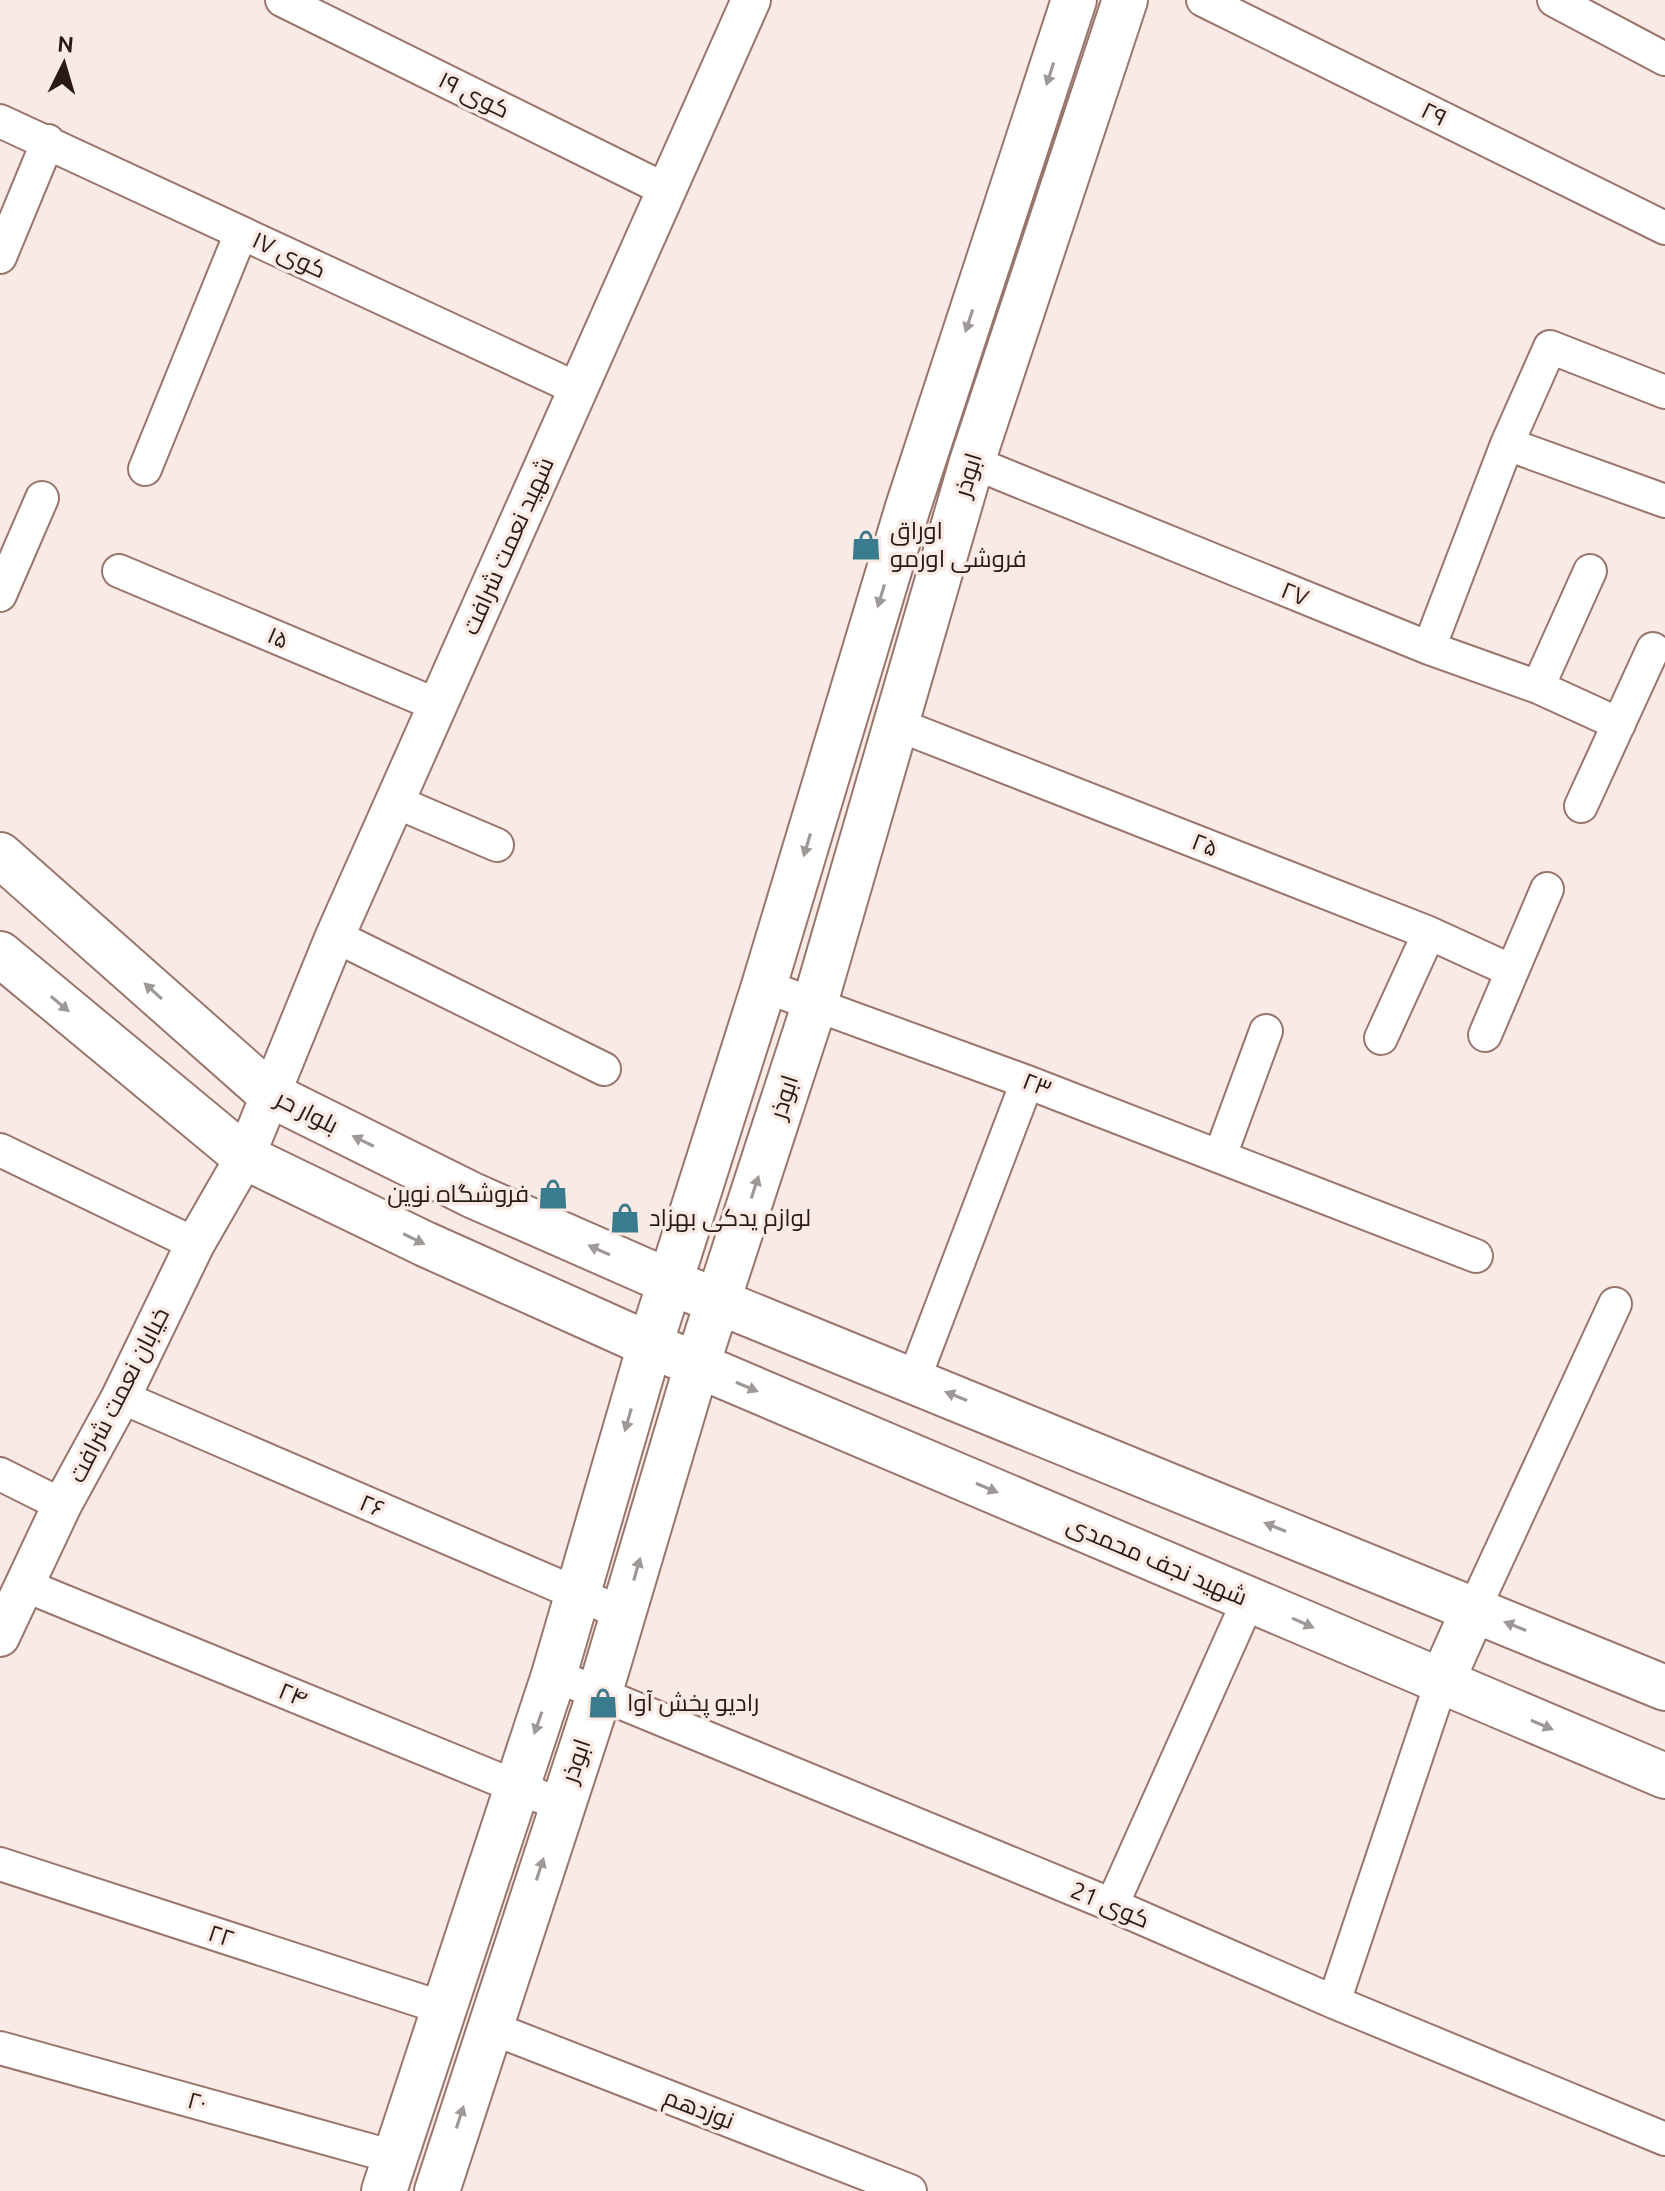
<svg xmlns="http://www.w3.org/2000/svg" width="1665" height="2191" viewBox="0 0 1665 2191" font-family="Ubuntu,Cairo,sans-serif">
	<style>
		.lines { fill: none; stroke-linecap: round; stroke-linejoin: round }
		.minor-casing { stroke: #99766b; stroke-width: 36 }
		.tertiary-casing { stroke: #99766b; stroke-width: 42 }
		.secondary-casing { stroke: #99766b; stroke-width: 48 }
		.minor { stroke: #fff; stroke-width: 32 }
		.tertiary { stroke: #fff; stroke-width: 38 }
		.secondary { stroke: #fff; stroke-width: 44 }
		.oneway { fill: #9e9896 }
		.labels { text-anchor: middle; stroke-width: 7; stroke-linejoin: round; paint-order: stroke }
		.street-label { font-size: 24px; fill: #281a15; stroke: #faeae5 }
		.poi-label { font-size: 24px; fill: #281a15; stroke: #faeae5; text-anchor: start }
	</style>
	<rect width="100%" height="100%" fill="#faeae5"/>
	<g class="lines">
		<g class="minor-casing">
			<path id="minor" d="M 282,0 L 666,190
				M 1203,0 L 1665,228
				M 1554,0 L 1665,59
				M 0,121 L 578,389
				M 0,257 L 48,141
				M 1507,444 L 1665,501
				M 972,462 L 1429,648 L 1538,687 L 1619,724
				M 145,469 L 241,233
				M 119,571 L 437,705
				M 0,595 L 42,498
				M 1429,648 L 1507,444 L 1550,347 L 1665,392
				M 1538,687 L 1590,571
				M 896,724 L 1429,933 L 1512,971
				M 394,801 L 497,845
				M 1581,806 L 1653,649
				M 335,936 L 604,1069
				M 764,986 L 1027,1082 L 1476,1256
				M 1485,1035 L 1547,889
				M 1381,1038 L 1429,933
				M 0,1150 L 195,1244
				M 1220,1156 L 1266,1031
				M 914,1379 L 1027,1082
				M 121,1397 L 624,1614
				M 0,1474 L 62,1505
				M 24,1585 L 561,1805
				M 1474,1609 L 1615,1304
				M 554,1675 L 1112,1905 L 1334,2002 L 1665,2139
				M 0,1864 L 443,2008
				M 1112,1905 L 1249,1599
				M 1334,2002 L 1441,1683
				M 489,2027 L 910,2191
				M 0,2048 L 394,2157"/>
		</g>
		<g class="tertiary-casing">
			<path id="tertiary" d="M 0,1637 L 62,1505 L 121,1397 L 195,1244 L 245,1157 L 335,936 L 751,0"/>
		</g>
		<g class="secondary-casing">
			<path id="secondary" d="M 0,855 L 271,1095 L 472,1195 L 670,1282 L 1665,1688
				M 0,954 L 245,1157 L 425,1244 L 650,1345 L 1665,1776
				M 1441,1683 L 1474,1609
				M 384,2191 L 554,1675 L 650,1345 L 764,986 L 908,507 L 1074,0
				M 437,2191 L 599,1695 L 697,1365 L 815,1003 L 972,462 L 1125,0"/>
		</g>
		<use href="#minor" class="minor"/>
		<use href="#tertiary" class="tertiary"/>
		<use href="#secondary" class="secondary"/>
	</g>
	<defs><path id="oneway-solid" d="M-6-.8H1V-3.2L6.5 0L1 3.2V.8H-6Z" transform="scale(2)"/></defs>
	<g class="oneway">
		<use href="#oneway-solid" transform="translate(1050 74) rotate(108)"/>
		<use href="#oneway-solid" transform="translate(969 321) rotate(108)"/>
		<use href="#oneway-solid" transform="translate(881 596) rotate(107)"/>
		<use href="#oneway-solid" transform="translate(807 845) rotate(107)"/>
		<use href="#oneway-solid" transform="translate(153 991) rotate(-138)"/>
		<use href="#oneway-solid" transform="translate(60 1004) rotate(40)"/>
		<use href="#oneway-solid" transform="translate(363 1141) rotate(-154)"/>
		<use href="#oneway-solid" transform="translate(755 1187) rotate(-72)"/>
		<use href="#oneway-solid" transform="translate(414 1239) rotate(26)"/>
		<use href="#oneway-solid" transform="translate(599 1250) rotate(-156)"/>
		<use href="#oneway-solid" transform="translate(747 1387) rotate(23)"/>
		<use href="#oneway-solid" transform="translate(956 1396) rotate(-158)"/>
		<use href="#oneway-solid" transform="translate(628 1420) rotate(106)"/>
		<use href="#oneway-solid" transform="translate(987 1488) rotate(23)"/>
		<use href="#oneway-solid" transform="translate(1275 1527) rotate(-158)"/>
		<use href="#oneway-solid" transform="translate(637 1569) rotate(-74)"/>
		<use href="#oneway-solid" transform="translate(1303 1623) rotate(24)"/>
		<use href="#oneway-solid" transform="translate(1515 1626) rotate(-158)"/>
		<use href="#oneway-solid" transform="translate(538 1723) rotate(109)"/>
		<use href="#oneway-solid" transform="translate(1542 1725) rotate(23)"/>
		<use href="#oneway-solid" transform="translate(540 1869) rotate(-72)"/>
		<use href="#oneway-solid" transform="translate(460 2117) rotate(-72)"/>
	</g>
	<defs>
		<g id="shop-bare" transform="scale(2.4)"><path d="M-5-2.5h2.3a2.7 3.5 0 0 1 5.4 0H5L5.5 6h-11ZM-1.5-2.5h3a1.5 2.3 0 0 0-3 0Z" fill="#3a7c8e" stroke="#faeae5" stroke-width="2.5" paint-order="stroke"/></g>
	</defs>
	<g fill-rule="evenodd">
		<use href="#shop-bare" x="866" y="545"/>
		<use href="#shop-bare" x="553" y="1194"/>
		<use href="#shop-bare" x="625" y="1218"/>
		<use href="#shop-bare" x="603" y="1703"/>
	</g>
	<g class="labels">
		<g class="street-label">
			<text transform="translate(474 95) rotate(26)" y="8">کوی ۱۹</text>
			<text transform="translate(1434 114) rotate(26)" y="8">۲۹</text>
			<text transform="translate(289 255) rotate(25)" y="8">کوی ۱۷</text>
			<text transform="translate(968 475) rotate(-73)" y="8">ابوذر</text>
			<text transform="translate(508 546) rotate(-66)" y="8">شهید نعمت شرافت</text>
			<text transform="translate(1295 594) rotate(22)" y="8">۲۷</text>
			<text transform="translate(278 638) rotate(23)" y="8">۱۵</text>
			<text transform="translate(1205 845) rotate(21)" y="8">۲۵</text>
			<text transform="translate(1037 1085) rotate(21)" y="8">۲۳</text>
			<text transform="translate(784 1097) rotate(-72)" y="8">ابوذر</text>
			<text transform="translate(307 1112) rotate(27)" y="8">بلوار حر</text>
			<text transform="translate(119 1395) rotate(-63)" y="8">خیابان نعمت شرافت</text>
			<text transform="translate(372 1506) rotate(23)" y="8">۲۶</text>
			<text transform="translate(1157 1561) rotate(23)" y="8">شهید نجف محمدی</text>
			<text transform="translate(293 1695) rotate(22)" y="8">۲۴</text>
			<text transform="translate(576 1761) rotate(-71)" y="8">ابوذر</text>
			<text transform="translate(1110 1905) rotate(23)" y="8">کوی 21</text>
			<text transform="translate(221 1936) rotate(18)" y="8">۲۲</text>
			<text transform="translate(197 2102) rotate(15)" y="8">۲۰</text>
			<text transform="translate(699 2109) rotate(21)" y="8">نوزدهم</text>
		</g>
		<g class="poi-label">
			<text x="890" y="539">اوراق<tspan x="890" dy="28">فروشی اورمو</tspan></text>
			<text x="529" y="1202" text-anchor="end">فروشگاه نوین</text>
			<text x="649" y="1226">لوازم یدکی بهزاد</text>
			<text x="627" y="1711">رادیو پخش آوا</text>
		</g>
	</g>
	<g transform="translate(64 64) rotate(5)" stroke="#faeae5" stroke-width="6" paint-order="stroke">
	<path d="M0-6L14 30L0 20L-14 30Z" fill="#281a15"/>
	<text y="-12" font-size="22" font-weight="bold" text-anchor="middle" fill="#281a15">N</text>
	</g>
</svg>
